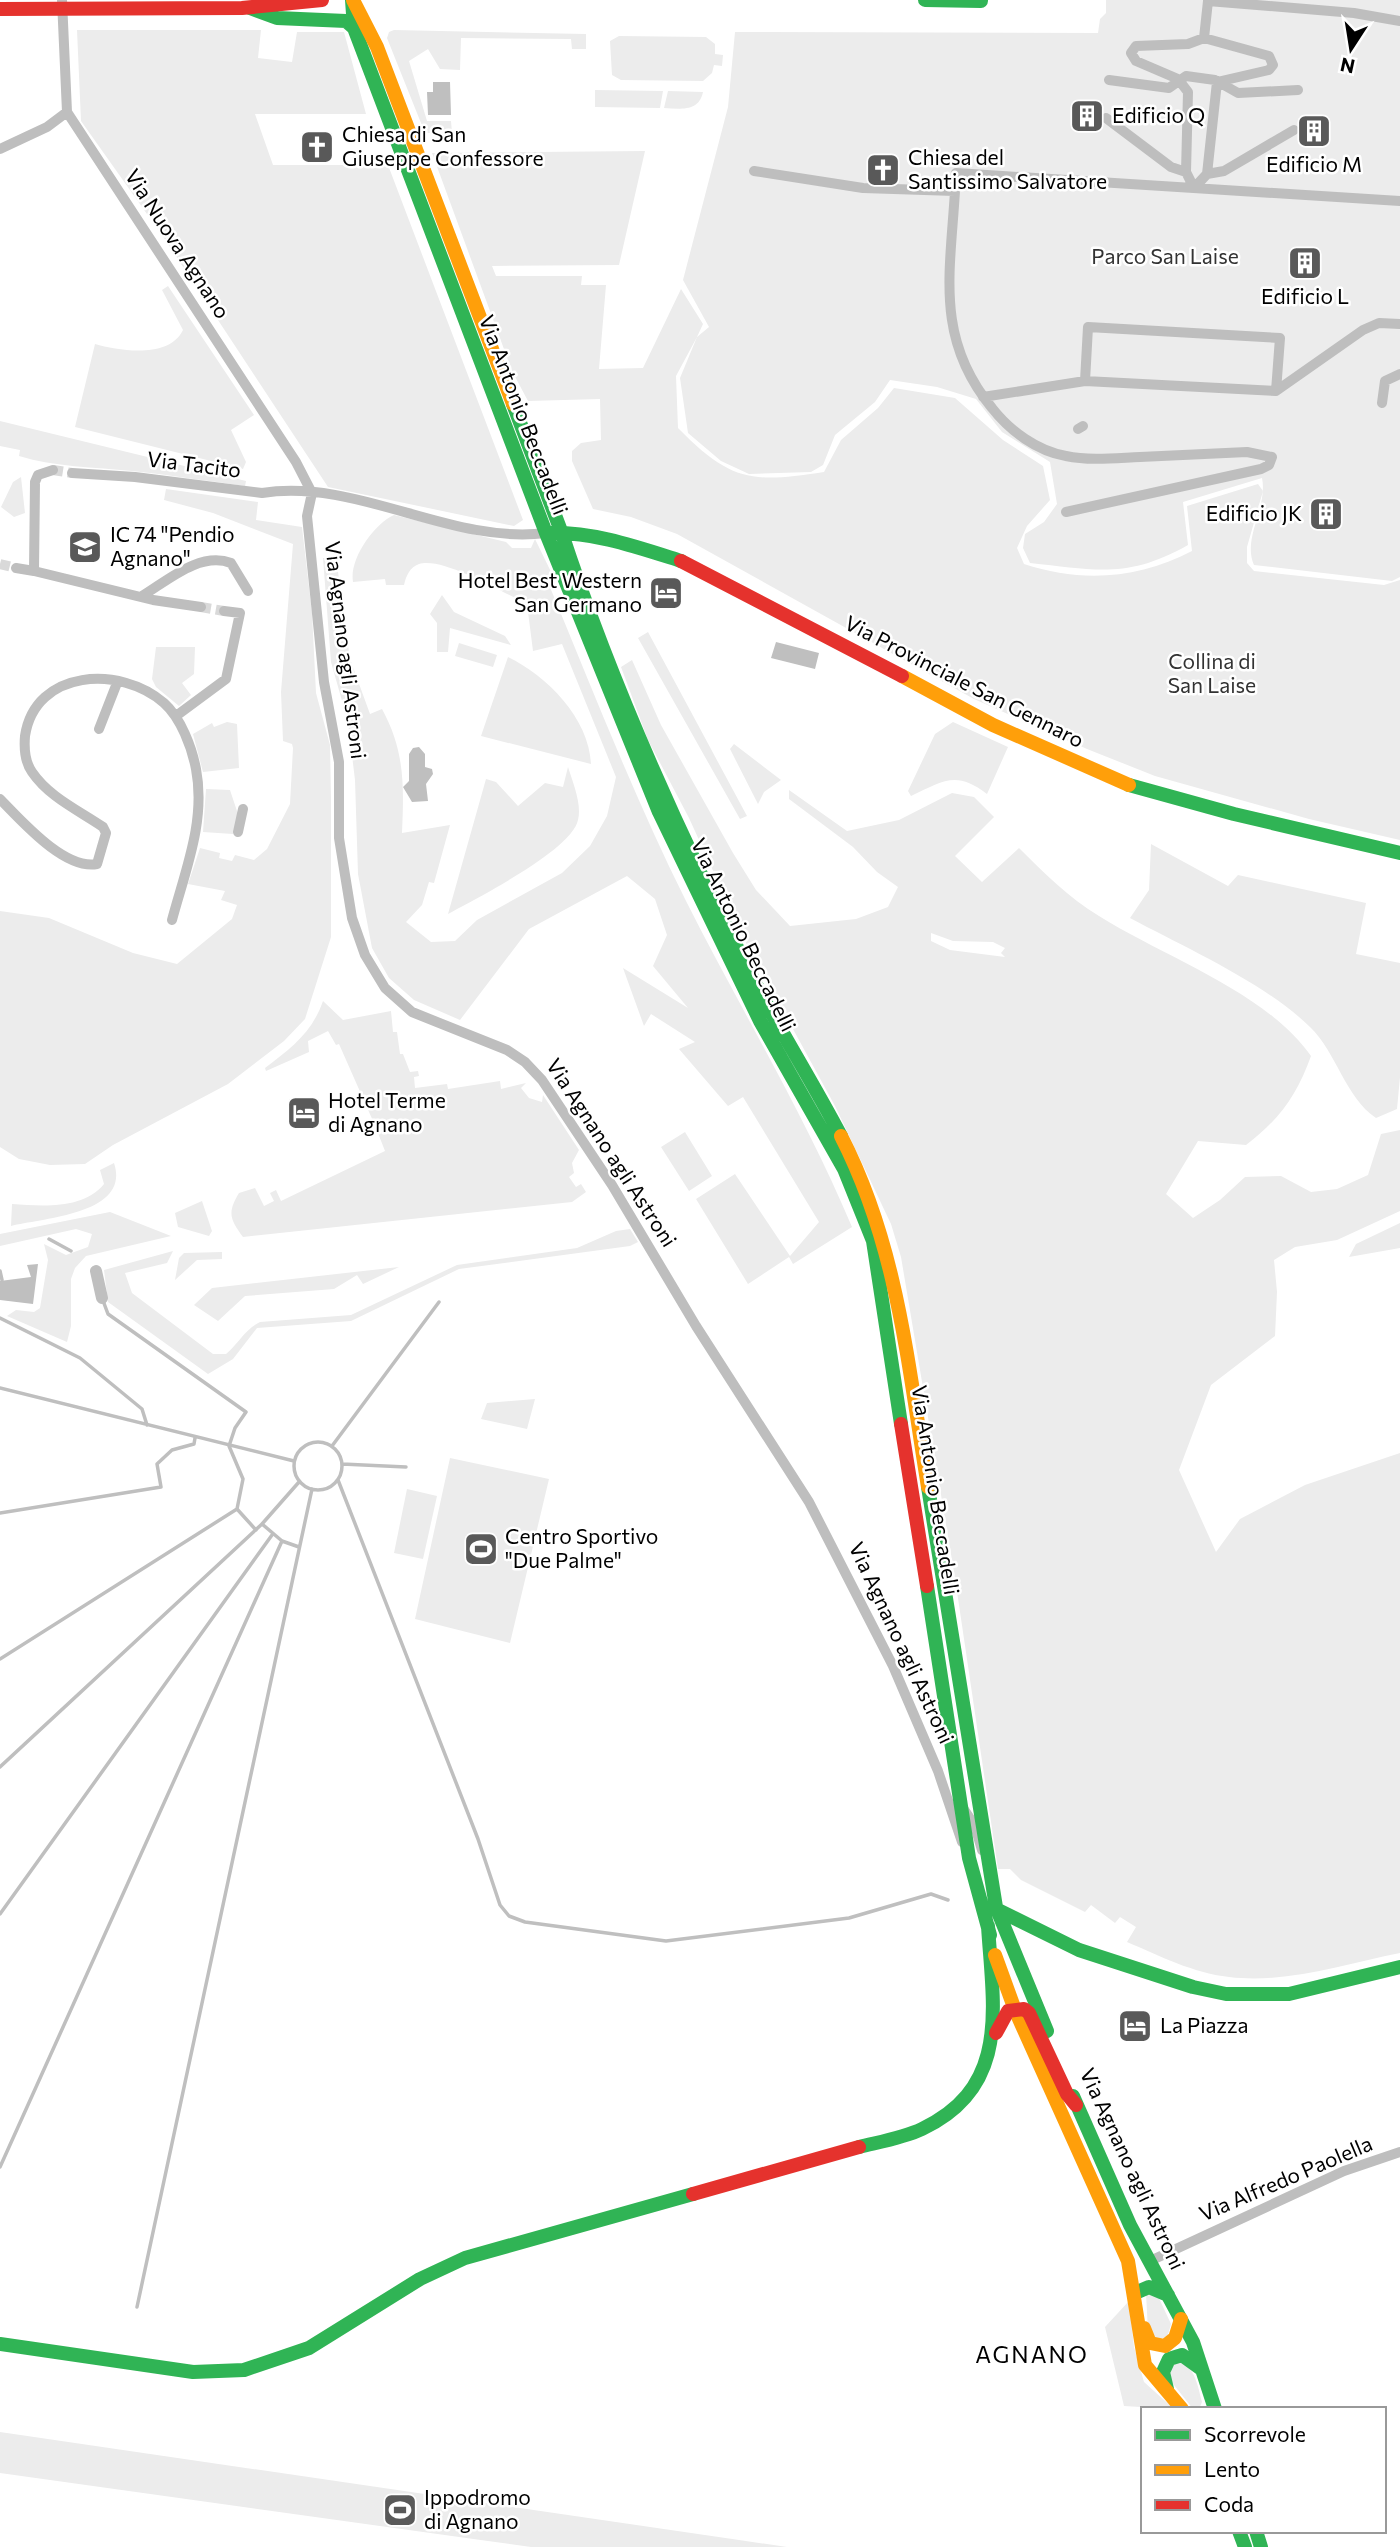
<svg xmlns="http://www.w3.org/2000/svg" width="1400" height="2547" viewBox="0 0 1400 2547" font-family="Commissioner,sans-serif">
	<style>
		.green { fill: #ececec; fill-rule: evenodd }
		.water { fill: #bfbfbf }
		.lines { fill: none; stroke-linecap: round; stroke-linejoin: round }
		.stream { stroke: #bfbfbf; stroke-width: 3.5 }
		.canal { stroke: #bfbfbf; stroke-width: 12 }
		.street-tunnel { stroke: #d9d9d9; stroke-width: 10; stroke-dasharray: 10 5; stroke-linecap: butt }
		.street { stroke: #bebebe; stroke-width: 10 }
		.fast { stroke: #30b455; stroke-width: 14 }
		.slow { stroke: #ff9f0a; stroke-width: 14 }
		.jam { stroke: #e5322d; stroke-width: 14 }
		.labels { text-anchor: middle; stroke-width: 5; stroke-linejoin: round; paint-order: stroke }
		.poi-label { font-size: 21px; fill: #000; stroke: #fff; text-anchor: start }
		.street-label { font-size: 21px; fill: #000; stroke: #fff }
		.park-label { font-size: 21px; fill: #333; stroke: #fff }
		.neighbourhood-label { font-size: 23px; letter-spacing: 2px; fill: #000; stroke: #fff }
	</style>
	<rect width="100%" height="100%" fill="#fff"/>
	<path class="green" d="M 1106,0 L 1400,0 L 1400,577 L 1392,581 L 1254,565 C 1242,538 1268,508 1262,478 L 1183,502 L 1188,545 C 1128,579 1096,570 1030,563 L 1023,548 L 1025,534 L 1044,522 L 1057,504 L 1050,462 L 1002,432 L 976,399 L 937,387 L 890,380 L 875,402 L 835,435 L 823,465 L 811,472 L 749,474 L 721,461 L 688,433 L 680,378 L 697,337 L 676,376 L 678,428 C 731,482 752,483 824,472 L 841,440 L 878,408 L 894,388 L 955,398 L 1003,440 L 1043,466 L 1050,500 L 1027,526 L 1017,548 L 1024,564 C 1081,583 1139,579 1192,551 L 1187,506 L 1258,484 L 1263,491 L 1247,547 L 1247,563 L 1254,571 L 1384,585 L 1400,580 L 1400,840 L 1309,819 L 1155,776 L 1087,749 L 974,699 L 677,534 L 631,517 L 593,509 L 572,461 L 572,451 L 581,443 L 601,440 L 600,399 L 528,401 L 512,371 L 432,153 L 645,151 L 619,265 L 492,266 L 496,276 L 582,276 L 581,285 L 606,285 L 599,369 L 643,368 L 681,289 L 703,324 L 697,337 L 709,327 L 683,280 L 728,107 L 735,32 L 1098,33 L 1100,19 L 1106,13 Z
		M 77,30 L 261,30 L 258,58 L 292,62 L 297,32 L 344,32 L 366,114 L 255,114 L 273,165 L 388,165 L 523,520 L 514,526 L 328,487 L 164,238 L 81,121 Z
		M 394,30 L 586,34 L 586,49 L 572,49 L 571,39 L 461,38 L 460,70 L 440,69 L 428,49 L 409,61 L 427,121 L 451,121 L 452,133 L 425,133 L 387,38 L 389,32 Z
		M 619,36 L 706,37 L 715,44 L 715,54 L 723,55 L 722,66 L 714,65 L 712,73 L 703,81 L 621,80 L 612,75 L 610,41 Z
		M 595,90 L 663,91 L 660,108 L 595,107 Z
		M 668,91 L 703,92 C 699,112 680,109 664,108 Z
		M 168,286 L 254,415 L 231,430 L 246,462 L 243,469 L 75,427 L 95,344 C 120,351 169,359 183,330 L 162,290 Z
		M 0,421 L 246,481 L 245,486 C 207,481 170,475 132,471 C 94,467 55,467 19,456 L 20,450 L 0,446 Z
		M 21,477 L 25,513 L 14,517 L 1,507 L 13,482 Z
		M 166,489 L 258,502 L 256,520 L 302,527 L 312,613 L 316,693 L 330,745 L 331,799 L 331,937 L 305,1019 L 284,1041 L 228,1084 L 113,1145 L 85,1164 L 50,1165 L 19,1159 L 0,1147 L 0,911 L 49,918 L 133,953 L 177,964 L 232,919 L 237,905 L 221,900 L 225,891 L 188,884 L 200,848 L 220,853 L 219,858 L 232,861 L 235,855 L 254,860 L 267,849 L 290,804 L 293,748 L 292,744 L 283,741 L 281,692 L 293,544 L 213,513 L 164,500 Z
		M 394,515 L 506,542 L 512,548 L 531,548 L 535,539 L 554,578 L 547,580 C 592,688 634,797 686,901 C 741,1010 805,1115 852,1227 L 793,1264 L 789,1257 L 748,1284 L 696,1199 L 735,1174 L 790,1256 L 819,1222 L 743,1097 L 728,1106 L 679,1049 L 695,1042 L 651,1014 L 644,1026 L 623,968 L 688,1008 L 653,966 L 667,935 L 655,899 L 627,876 L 529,929 L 460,1020 L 414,1000 L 389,978 L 372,948 L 358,874 L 355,780 L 348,722 L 331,662 L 323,558 L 336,557 L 350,659 L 370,714 L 382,709 C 405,751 404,786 402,833 L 450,825 L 434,883 L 429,882 L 422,905 L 406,922 L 431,942 L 455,941 L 477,920 L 562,873 L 590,846 L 607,816 L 616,777 L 562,644 L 533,651 L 527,604 C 504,593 442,556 419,564 C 410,567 406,576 404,585 L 386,585 L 385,579 L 353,582 C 349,559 374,524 394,515 Z
		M 442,595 L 454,612 L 505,636 L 511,645 L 450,628 L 448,652 L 437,652 L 437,623 L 430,614 Z
		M 648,632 L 747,816 L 740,819 L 638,638 Z
		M 459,643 L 497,655 L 493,667 L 455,656 Z
		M 156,647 L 195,647 L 194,674 L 182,683 L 191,695 L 179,706 L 156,687 L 152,679 Z
		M 508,657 C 547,676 589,718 591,764 L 481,736 Z
		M 632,660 L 661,725 L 733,853 L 756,890 L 790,926 L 856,919 L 888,907 L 898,887 L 877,872 L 853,847 L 789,799 L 789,790 L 847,831 L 899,820 L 952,793 L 974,797 L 994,817 L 955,856 L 982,882 L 1019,848 C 1044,873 1068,897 1099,916 C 1166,958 1266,992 1311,1056 C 1297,1095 1280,1119 1246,1145 L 1198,1141 L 1166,1194 L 1193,1218 L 1220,1200 L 1245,1177 L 1281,1176 L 1311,1192 L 1337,1189 L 1368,1175 L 1381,1134 L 1400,1130 L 1400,1211 L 1337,1240 L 1295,1247 L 1274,1260 L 1277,1292 L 1275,1336 L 1211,1385 L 1179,1470 L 1216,1552 L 1240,1519 L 1305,1485 L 1400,1453 L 1400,1953 C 1345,1964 1286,1984 1229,1977 C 1193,1973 1160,1956 1127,1942 L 1136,1927 L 1120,1917 L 1115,1923 L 1091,1905 L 1085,1912 L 1021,1880 L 1010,1869 L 998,1869 L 955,1578 L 901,1257 L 891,1224 L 835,1106 L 746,943 L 689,818 L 648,740 L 621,667 ZM 931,933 L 953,941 L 993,942 L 1005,948 L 1001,953 L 1005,957 L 950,950 L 931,941 Z
		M 227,722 L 237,724 L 239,768 L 203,772 L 193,734 L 212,723 L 214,727 Z
		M 953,722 L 1008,747 L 987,794 C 956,770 943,781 911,796 L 908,791 L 935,734 Z
		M 734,744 L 781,780 L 764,792 L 758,804 L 730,749 Z
		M 568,767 C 573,783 582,804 578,820 C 572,850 477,898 448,914 L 486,779 L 496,782 L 518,806 L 545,783 L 563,787 Z
		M 206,789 L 230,790 L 238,814 L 233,834 L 203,832 Z
		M 1151,844 L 1228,886 L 1238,875 L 1366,903 L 1356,954 L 1400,963 L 1400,1077 L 1397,1109 L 1376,1118 C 1345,1097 1337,1053 1310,1027 C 1265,983 1186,948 1130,918 L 1149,890 Z
		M 323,1001 L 343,1020 L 391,1011 L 393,1032 L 397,1032 L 400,1054 L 403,1054 L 410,1072 L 418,1071 L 419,1076 L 414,1077 L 415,1088 L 447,1084 L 448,1089 L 500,1081 L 501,1089 L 526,1083 L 521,1088 L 529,1098 L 542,1102 L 543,1095 L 579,1150 L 572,1163 L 574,1173 L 569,1177 L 576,1187 L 581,1184 L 586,1192 L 572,1202 L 243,1237 C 230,1219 227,1213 239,1193 L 255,1188 L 264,1206 L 274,1201 L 270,1193 L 276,1190 L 281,1201 L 385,1151 L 376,1128 L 369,1130 L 365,1124 L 373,1121 L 339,1044 L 336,1045 L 328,1031 L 308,1041 L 309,1052 L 266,1071 L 265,1068 C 291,1048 312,1033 323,1001 Z
		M 685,1132 L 712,1176 L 689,1191 L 661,1147 Z
		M 114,1163 C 131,1214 44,1218 11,1226 L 12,1204 C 42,1206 83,1210 104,1184 L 100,1170 Z
		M 202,1201 L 212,1231 L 209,1236 L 178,1227 L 175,1213 Z
		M 110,1212 L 171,1236 L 86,1256 L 75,1268 L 71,1279 L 71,1326 L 67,1342 L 7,1316 L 16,1310 L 34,1312 L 40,1308 L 48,1260 L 44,1244 L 66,1255 L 88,1247 L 92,1234 L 76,1229 L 0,1246 L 0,1234 Z
		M 1400,1223 L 1400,1248 L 1349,1257 L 1356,1244 Z
		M 630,1229 L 638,1242 L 630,1246 L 459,1269 L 351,1321 L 257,1328 L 233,1359 L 208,1374 L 108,1302 L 104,1270 L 173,1251 L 167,1263 L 125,1273 L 132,1293 L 213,1354 L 226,1354 C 239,1343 245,1329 260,1322 L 351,1315 L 457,1265 L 577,1248 L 616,1231 Z
		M 222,1252 L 222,1259 L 197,1260 L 175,1280 L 179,1258 L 184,1253 Z
		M 399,1267 L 363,1284 L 357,1275 L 334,1289 L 245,1296 L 218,1321 L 194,1305 L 212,1288 Z
		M 535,1399 L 527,1429 L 481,1419 L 487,1403 Z
		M 450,1458 L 549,1479 L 510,1643 L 415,1619 Z
		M 407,1489 L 437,1496 L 423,1559 L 394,1553 Z
		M 1146,2293 L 1157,2294 L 1171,2324 L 1167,2338 L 1154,2339 L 1148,2331 Z
		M 1129,2301 L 1134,2347 L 1144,2382 L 1174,2409 L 1124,2406 L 1105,2327 Z
		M 1180,2361 C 1195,2367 1198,2387 1202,2402 L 1199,2409 L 1193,2409 L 1170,2380 L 1168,2369 Z
		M 0,2432 L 787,2547 L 531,2547 L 0,2473 Z"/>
	<path class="water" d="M 433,82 L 450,82 L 451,115 L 428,115 L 427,92 L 433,92 Z
		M 776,642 L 819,653 L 815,669 L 771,658 Z
		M 419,747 L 425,754 L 425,767 L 432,769 L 433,774 L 426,784 L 428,801 L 412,802 L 403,787 L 409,781 L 409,754 L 413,748 Z
		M 38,1264 L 33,1304 L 0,1300 L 0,1281 L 31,1277 L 27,1265 Z"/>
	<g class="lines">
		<path class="stream" d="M 49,1239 L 71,1251
			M 0,1271 L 2,1280
			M 102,1298 L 108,1314 L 246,1412 L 235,1428 L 229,1446 L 243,1479 L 237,1509 L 256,1530
			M 0,1318 L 80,1358 L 142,1409 L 147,1425
			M 0,1388 L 294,1461
			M294 1466a24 24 0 1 1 48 0a24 24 0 1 1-48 0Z
			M 332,1446 L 439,1302
			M 342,1464 L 406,1467
			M 338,1480 L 478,1839 L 500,1905 L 509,1916 L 525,1922 L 666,1941 L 849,1918 L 931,1894 L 948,1900
			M 0,1513 L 161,1487 L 157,1464 L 172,1450 L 194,1444 L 195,1438
			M 262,1524 L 282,1541 L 299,1547
			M 0,1659 L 237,1509
			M 0,1767 L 262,1524 L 299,1482
			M 0,1914 L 272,1535
			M 0,2167 L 282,1541
			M 137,2307 L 312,1489"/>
		<path class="canal" d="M 96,1271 L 102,1298"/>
		<path class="street-tunnel" d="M 53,470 L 72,473
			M 0,564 L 16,568
			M 201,607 L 224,611"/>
		<path class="street" d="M 62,0 L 67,112 L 296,462 L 312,493
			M 1204,38 L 1269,56 L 1273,65 L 1269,70 L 1217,82 L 1207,174 L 1194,188 L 1186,172 L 1188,92 L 1178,79 L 1136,61 L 1131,53 L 1136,46 L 1188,44 Z
			M 1204,38 L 1208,1 L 1354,13 L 1400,21
			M 1109,80 L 1169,88 L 1186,76 L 1215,80 L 1238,93 L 1298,90
			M 1106,118 L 1171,167 L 1186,172
			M 0,149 L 47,127 L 67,112
			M 754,171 L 863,188 L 955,191 C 950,274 935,339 992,408 C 1010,431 1037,451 1066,456 C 1090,461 1116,458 1140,457 C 1176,455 1211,454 1247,452 L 1272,457 L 1269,465 L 1261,469 L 1066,512
			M 956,173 L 1400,201
			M 1207,174 L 1224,171 L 1294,130
			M 1085,381 L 1088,327 L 1280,338 L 1276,391
			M 983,397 L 1085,381 L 1276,391 L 1363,330 L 1379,323 L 1400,324
			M 1382,403 L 1385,381 L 1400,374
			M 1078,429 L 1083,426
			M 53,470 L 38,475 L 35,482 L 34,571 L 153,600 L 201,607
			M 72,473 L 135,477 L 262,493 C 358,478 450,545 546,533
			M 312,493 L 307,516 L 324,682 L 339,762 L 339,838 L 352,918 L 365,955 L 385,988 L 412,1012 L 507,1050 L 525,1062 L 542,1080 L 612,1185 L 696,1326 L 809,1502 L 893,1666 L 938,1771 L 962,1842
			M 16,568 L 34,571
			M 142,596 C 167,581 200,551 231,563 L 248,591
			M 176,716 L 226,679 L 240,613 L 224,611
			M 99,729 L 117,683
			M 0,799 C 21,820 64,870 97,864 L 106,833 L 103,827 C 78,810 49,797 32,772 C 25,762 24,748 25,736 C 35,669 121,665 164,703 C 181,718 192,748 196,769 C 206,821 185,871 172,920
			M 238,832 L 243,809
			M 961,1805 L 975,1826 L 982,1850
			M 1150,2261 L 1344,2171 L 1400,2152"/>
		<path class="fast" d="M 352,0 L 354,28 L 546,533 C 592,531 637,547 681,561
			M 925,0 L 981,1
			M 250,8 L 277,18 L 346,21 L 354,28
			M 513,404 L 561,531
			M 561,531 C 610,680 681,839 753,979 C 781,1032 813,1083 841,1136
			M 546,533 L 659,812 L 760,1021 L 844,1169 L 873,1241 L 901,1424
			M 1129,785 L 1234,814 L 1400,853
			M 928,1487 L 996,1907 L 1047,2031
			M 927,1586 L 969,1858 L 990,1935
			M 992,1907 L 1079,1950 L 1193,1987 L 1226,1994 L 1289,1994 L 1400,1967
			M 1073,2096 L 1130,2225 L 1193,2342 L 1215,2409
			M 859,2147 C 879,2142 903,2138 922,2129 C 1011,2087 993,2007 988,1926
			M 1135,2293 L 1149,2287 L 1168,2295
			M 0,2344 L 193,2372 L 244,2370 L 309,2348 L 420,2279 L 465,2258 L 693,2194
			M 1167,2389 L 1163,2372 L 1169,2359 L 1182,2355 L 1200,2368
			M 1239,2531 L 1245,2547
			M 1256,2531 L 1261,2547"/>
		<path class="slow" d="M 353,0 L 377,47 L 513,404
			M 902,676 L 993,725 L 1129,785
			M 841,1136 C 898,1247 908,1366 928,1487
			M 995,1955 L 1015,2010 L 1128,2261 L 1145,2365 L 1182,2409
			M 1144,2328 L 1150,2343 L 1165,2346 L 1175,2338 L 1181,2319"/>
		<path class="jam" d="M 0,9 L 242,8 L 322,0
			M 681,561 L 902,676
			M 901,1424 L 927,1586
			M 996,2033 L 1008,2011 L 1024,2009 L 1029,2013 L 1067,2094 L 1076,2105
			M 693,2194 L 859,2147"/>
	</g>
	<defs>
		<g id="building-square" transform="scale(1.75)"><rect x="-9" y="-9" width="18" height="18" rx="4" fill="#595959" stroke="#fff"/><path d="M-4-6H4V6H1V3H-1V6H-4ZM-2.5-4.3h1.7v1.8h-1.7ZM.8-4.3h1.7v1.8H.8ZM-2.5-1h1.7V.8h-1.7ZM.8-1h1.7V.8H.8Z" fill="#fff"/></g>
		<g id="church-square" transform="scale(1.75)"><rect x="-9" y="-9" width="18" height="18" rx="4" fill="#595959" stroke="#fff"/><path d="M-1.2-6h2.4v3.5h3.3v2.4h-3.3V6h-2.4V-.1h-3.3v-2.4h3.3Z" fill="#fff"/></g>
		<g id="school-square" transform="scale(1.75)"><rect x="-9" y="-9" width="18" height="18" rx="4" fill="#595959" stroke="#fff"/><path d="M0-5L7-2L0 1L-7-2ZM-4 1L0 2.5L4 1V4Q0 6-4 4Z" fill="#fff"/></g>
		<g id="hotel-square" transform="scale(1.75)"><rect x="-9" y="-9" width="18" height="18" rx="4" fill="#595959" stroke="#fff"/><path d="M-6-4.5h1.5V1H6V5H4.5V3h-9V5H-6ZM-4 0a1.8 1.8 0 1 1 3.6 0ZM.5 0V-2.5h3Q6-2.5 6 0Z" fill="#fff"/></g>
		<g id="stadium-square" transform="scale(1.75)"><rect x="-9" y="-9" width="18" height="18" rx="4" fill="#595959" stroke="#fff"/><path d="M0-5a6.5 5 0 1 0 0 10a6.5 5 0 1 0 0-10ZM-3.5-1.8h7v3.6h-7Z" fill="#fff"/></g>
	</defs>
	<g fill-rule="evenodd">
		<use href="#building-square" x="1087" y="116"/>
		<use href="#building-square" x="1314" y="131"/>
		<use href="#church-square" x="317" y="147"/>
		<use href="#church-square" x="883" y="170"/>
		<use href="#building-square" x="1305" y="263"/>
		<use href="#building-square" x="1326" y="514"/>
		<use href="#school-square" x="85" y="547"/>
		<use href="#hotel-square" x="666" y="593"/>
		<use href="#hotel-square" x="304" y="1113"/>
		<use href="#stadium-square" x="481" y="1549"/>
		<use href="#hotel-square" x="1135" y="2026"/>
		<use href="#stadium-square" x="400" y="2510"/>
	</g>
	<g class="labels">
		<g class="poi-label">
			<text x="1112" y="123">Edificio Q</text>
			<text x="342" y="142">Chiesa di San<tspan x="342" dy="24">Giuseppe Confessore</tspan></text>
			<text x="908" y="165">Chiesa del<tspan x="908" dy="24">Santissimo Salvatore</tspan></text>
			<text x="1314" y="172" text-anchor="middle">Edificio M</text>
			<text x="1305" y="304" text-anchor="middle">Edificio L</text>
			<text x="1302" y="521" text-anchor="end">Edificio JK</text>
			<text x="110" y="542">IC 74 "Pendio<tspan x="110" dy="24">Agnano"</tspan></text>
			<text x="642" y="588" text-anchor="end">Hotel Best Western<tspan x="642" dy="24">San Germano</tspan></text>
			<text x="328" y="1108">Hotel Terme<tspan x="328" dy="24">di Agnano</tspan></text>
			<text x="505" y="1544">Centro Sportivo<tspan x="505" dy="24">"Due Palme"</tspan></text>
			<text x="1160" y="2033">La Piazza</text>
			<text x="424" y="2505">Ippodromo<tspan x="424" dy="24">di Agnano</tspan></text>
		</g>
		<g class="street-label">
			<text transform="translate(177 244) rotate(57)" y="7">Via Nuova Agnano</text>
			<text transform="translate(523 415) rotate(69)" y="7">Via Antonio Beccadelli</text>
			<text transform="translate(194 465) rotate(7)" y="7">Via Tacito</text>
			<text transform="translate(345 650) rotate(83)" y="7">Via Agnano agli Astroni</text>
			<text transform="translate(964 682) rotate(27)" y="7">Via Provinciale San Gennaro</text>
			<text transform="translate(743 935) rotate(64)" y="7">Via Antonio Beccadelli</text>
			<text transform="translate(611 1153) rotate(57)" y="7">Via Agnano agli Astroni</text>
			<text transform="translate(935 1490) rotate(81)" y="7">Via Antonio Beccadelli</text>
			<text transform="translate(901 1643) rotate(65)" y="7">Via Agnano agli Astroni</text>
			<text transform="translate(1132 2169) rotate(65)" y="7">Via Agnano agli Astroni</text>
			<text transform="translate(1286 2179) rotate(-23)" y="7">Via Alfredo Paolella</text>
		</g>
		<g class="park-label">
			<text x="1165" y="264">Parco San Laise</text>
			<text x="1212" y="669">Collina di<tspan x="1212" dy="24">San Laise</tspan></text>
		</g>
		<g class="neighbourhood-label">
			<text x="1032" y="2363">AGNANO</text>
		</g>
	</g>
	<rect x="1141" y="2407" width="245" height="126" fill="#ffffff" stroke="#999999" stroke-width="2"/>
	<rect x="1155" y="2430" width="35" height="10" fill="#30b455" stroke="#999999" stroke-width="2"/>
	<text x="1204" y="2442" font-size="21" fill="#000000">Scorrevole</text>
	<rect x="1155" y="2465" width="35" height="10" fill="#ff9f0a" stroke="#999999" stroke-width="2"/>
	<text x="1204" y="2477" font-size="21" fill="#000000">Lento</text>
	<rect x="1155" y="2500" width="35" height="10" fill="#e5322d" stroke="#999999" stroke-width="2"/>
	<text x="1204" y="2512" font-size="21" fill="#000000">Coda</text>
	<g transform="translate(1351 49) rotate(192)" stroke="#ffffff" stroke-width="5" paint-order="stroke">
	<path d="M0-5L12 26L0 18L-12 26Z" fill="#000000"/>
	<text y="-10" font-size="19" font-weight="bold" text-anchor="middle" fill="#000000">N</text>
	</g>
</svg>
